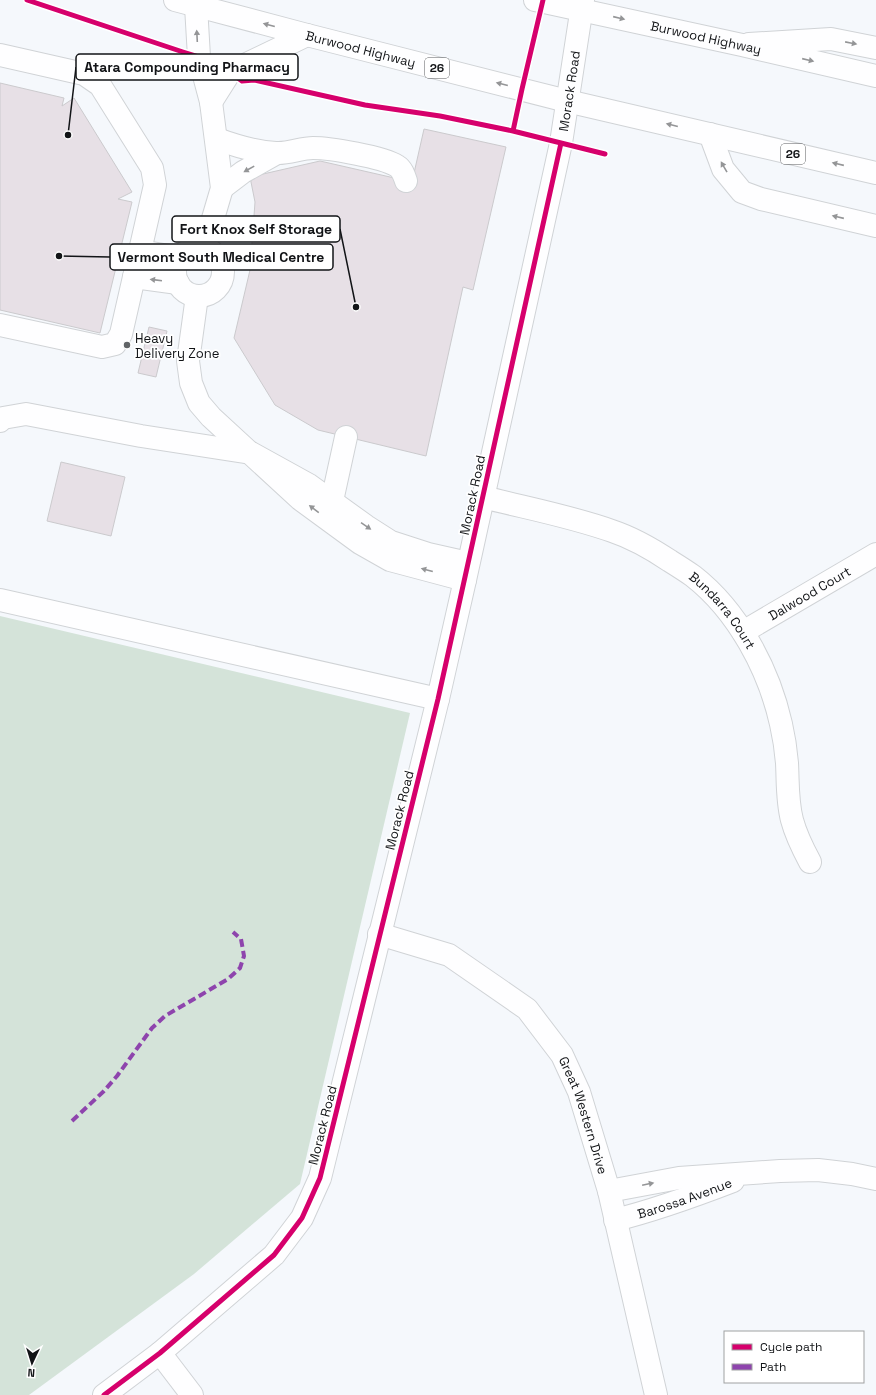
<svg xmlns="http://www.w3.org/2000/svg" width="876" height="1395" viewBox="0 0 876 1395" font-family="'Space Grotesk',sans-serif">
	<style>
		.green { fill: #d4e3d9 }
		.building { fill: #e7e0e6; stroke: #cbcacd }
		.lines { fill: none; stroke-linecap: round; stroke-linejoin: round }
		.minor-casing { stroke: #d0d3d6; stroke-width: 24 }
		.highway-casing { stroke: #d0d3d6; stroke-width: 24 }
		.minor { stroke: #fefeff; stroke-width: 22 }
		.highway { stroke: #fefeff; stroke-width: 22 }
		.quiet { stroke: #8e44ad; stroke-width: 4; stroke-dasharray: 8 4; stroke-linecap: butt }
		.cycleway-casing { stroke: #fff; stroke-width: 8 }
		.cycleway { stroke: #d6006c; stroke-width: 5 }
		.oneway { fill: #949597 }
		.poi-dot { fill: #616467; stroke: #fff; stroke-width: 1.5 }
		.labels { text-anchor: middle; stroke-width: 3.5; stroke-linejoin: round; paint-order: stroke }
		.shield { fill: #fff; stroke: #595a5d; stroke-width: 1 }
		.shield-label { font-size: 12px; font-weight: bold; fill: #121417 }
		.street-label { font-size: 13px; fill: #121417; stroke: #fff }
		.poi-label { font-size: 13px; fill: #121417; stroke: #fff; text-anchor: start }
		.leader { fill: none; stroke: #121417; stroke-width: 1.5 }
		.callout-dot { fill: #121417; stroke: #fff; stroke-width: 1.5 }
		.callout { fill: #fff; stroke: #121417; stroke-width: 1.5 }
		.callout-label { font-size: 14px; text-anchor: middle; font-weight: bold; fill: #121417 }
	</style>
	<rect width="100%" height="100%" fill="#f5f8fc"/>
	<path class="green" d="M 0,616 L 410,713 L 300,1184 L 194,1274 L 29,1395 L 0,1395 Z"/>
	<path class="building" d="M 0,83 L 64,98 L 62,106 L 74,98 L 132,192 L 118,199 L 132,202 L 100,333 L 0,310 Z
		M 424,129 L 506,147 L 473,290 L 463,287 L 426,456 L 318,430 L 275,405 L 234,338 L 250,270 L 255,202 L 250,177 L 320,161 L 412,182 Z
		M 149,327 L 167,331 L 156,377 L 138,373 Z
		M 61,462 L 125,477 L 111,536 L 47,521 Z"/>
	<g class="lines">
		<g class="minor-casing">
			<g id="minor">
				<path d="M 196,6 L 199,57 L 211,102 L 222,188 L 204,249"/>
				<path d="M 749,44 L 831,39 L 876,48"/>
				<path d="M 0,55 L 84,74 L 100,85 L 152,168 L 155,185 L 121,334 L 115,344 L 102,347 L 0,325"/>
				<path d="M 211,102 L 230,72 L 307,35"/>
				<path d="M 710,134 L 723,169 L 742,192 L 761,199 L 876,226"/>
				<path d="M 217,139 C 236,146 255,152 276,153 C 288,154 301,148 313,148 C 330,148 383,157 397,166 C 402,169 404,175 406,181"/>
				<path d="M 222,188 L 243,172 L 277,153"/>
				<circle cx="199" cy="272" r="24"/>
				<path d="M 140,251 L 181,258"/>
				<path d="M 134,277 L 178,283"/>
				<path d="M 197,296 L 188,361 L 191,383 L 199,403 L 211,417 L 300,499 L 360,543 L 390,560 L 465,580"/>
				<path d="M 0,421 L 3,418 L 26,414 L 141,436 L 251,453 L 309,485 L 366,526 L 391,542 L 428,554 L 468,563"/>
				<path id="s1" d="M 483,497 C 526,508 570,516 612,531 C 633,538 652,549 670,561 C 678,566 686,571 693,576 C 738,611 769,670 781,724 C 784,737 786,751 787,763 C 788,782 787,801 792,820 C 796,835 803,849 810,862"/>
				<path d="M 332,501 L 346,437"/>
				<path d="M 0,600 L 438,699"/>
				<path id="s2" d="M 743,632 L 876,554"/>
				<path id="s3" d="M 379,934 L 449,955 L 527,1009 L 562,1055 L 579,1092 L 609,1191 L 656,1395"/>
				<path d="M 609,1191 L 679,1178 L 780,1171 L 818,1170 L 852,1174 L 876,1179"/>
				<path id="s4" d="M 615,1220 C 656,1210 694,1196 733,1181"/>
				<path d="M 160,1353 L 192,1395"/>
				<path id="s5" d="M 104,1395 L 160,1353 L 274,1255 L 302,1218 L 320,1178 L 438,699 L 465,580 L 561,143 L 583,0"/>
			</g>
		</g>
		<g class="highway-casing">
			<g id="highway">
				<path id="s6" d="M 175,0 L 307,35 L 567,101 L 876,173"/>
				<path id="s7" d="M 535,0 L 742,45 L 876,76"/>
			</g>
		</g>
		<use href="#minor" class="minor"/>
		<use href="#highway" class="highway"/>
		<path class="quiet" d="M 72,1121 L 104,1091 L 117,1076 L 152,1028 L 165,1016 L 228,979 L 240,968 L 244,956 L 241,939 L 233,932"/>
		<g class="cycleway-casing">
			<path id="cycleway" d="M 27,0 L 183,52 L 218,63 L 242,81 L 254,80 L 365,105 L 440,116 L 513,131 L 605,154
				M 513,131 L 522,89 L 543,0
				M 104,1395 L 160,1353 L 274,1255 L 302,1218 L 320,1178 L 438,699 L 561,143"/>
		</g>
		<use href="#cycleway" class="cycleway"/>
	</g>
	<defs><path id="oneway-solid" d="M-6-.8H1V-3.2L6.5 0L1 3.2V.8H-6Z"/></defs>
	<g class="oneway">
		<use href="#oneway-solid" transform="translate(619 18) rotate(13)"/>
		<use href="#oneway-solid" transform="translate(269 25) rotate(-165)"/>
		<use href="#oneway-solid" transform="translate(197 36) rotate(-93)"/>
		<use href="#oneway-solid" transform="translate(851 43) rotate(11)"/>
		<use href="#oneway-solid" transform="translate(808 60) rotate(13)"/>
		<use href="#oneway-solid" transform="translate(502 84) rotate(-166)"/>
		<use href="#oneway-solid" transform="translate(672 125) rotate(-166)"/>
		<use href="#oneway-solid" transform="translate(838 164) rotate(-167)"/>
		<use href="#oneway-solid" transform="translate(724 167) rotate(-120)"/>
		<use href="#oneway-solid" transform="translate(249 169) rotate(151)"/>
		<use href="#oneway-solid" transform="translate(838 217) rotate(-167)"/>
		<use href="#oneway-solid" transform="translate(156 280) rotate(-173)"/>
		<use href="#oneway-solid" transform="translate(314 509) rotate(-143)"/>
		<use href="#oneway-solid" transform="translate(366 526) rotate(34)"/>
		<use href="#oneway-solid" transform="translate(427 570) rotate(-165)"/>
		<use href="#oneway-solid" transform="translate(648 1184) rotate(-12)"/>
	</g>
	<circle class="poi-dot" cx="127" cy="345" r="4"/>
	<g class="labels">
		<g class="shield">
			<rect x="425" y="58" width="24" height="20" rx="3"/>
			<rect x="781" y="144" width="24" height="20" rx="3"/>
		</g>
		<g class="shield-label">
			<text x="437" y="72">26</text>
			<text x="793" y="158">26</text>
		</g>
		<g class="street-label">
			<text dy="5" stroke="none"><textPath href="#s7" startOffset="175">Burwood Highway</textPath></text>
			<text dy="5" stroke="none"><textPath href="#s6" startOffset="192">Burwood Highway</textPath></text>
			<text dy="5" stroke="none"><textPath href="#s5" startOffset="1426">Morack Road</textPath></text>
			<text transform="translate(472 495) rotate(-78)" y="5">Morack Road</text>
			<text dy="5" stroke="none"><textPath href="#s2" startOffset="77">Dalwood Court</textPath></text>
			<text dy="5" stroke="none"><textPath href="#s1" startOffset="272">Bundarra Court</textPath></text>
			<text transform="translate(399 810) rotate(-76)" y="5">Morack Road</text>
			<text dy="5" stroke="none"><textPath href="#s3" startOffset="290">Great Western Drive</textPath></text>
			<text transform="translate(322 1125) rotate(-76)" y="5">Morack Road</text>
			<text dy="5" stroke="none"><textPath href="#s4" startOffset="73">Barossa Avenue</textPath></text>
		</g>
		<g class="poi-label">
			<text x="135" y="343">Heavy<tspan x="135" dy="15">Delivery Zone</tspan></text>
		</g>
	</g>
	<path class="leader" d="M68 135L76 67M356 307L340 229M59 256L110 257"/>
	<g class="callout-dot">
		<circle cx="68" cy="135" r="4"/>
		<circle cx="356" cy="307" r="4"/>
		<circle cx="59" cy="256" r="4"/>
	</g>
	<g class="callout">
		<rect x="76" y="54" width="222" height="26" rx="4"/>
		<rect x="172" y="216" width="168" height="26" rx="4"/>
		<rect x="110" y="244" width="223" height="26" rx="4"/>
	</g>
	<g class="callout-label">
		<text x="187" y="72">Atara Compounding Pharmacy</text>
		<text x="256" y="234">Fort Knox Self Storage</text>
		<text x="221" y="262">Vermont South Medical Centre</text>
	</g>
	<rect x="724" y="1331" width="140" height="52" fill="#ffffff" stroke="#a0a1a2"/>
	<rect x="732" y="1344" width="20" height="6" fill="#d6006c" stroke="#a0a1a2"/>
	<text x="760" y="1351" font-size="12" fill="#121417">Cycle path</text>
	<rect x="732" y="1364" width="20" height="6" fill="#8e44ad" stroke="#a0a1a2"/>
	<text x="760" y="1371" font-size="12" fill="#121417">Path</text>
	<g transform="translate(32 1363) rotate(184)" stroke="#ffffff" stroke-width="3" paint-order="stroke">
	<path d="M0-3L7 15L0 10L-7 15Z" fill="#121417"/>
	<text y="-6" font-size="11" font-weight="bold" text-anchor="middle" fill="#121417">N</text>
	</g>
</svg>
